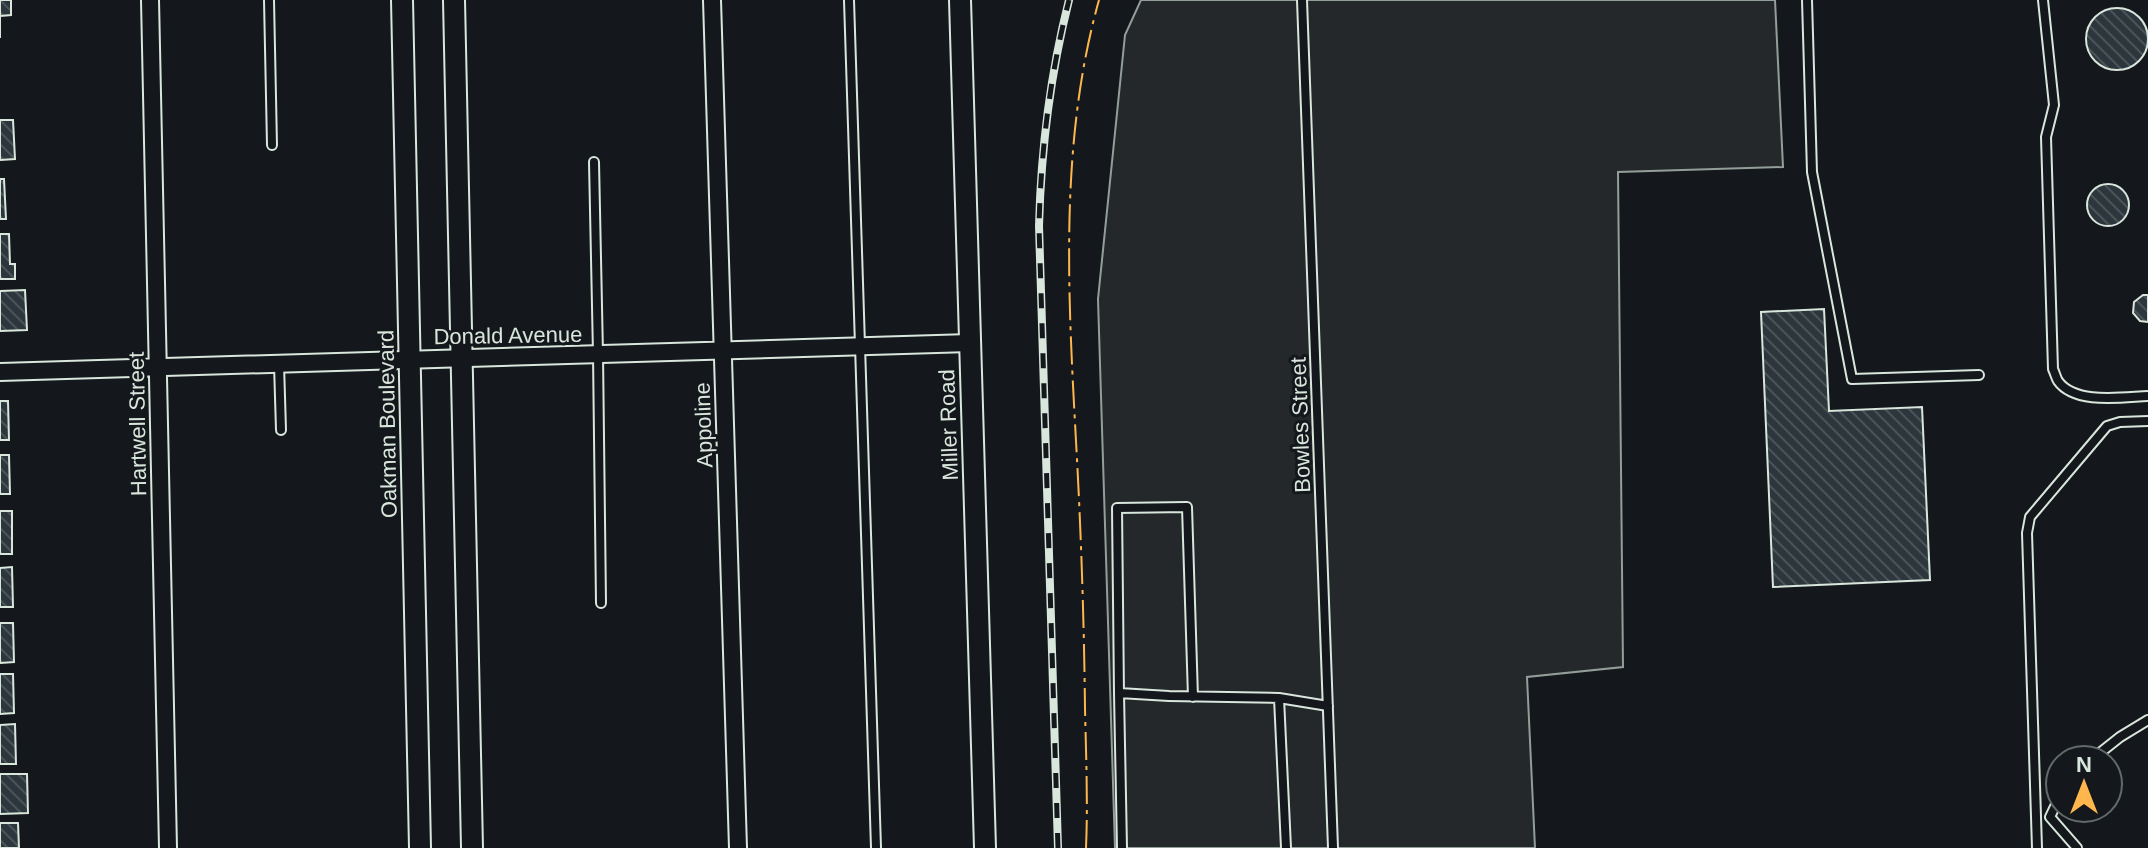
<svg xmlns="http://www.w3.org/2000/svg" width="2148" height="848" viewBox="0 0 2148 848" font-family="Arial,sans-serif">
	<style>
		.parking { fill: #24282b; stroke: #939e99; stroke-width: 2 }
		.building { fill: url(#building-back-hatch); stroke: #d8e6dc; stroke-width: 2 }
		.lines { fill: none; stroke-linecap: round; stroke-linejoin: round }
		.service-casing { stroke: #d8e6dc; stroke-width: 12 }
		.minor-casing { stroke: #d8e6dc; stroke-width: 20 }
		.tertiary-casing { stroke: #d8e6dc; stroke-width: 24 }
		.service { stroke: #14181c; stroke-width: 8 }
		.minor { stroke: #14181c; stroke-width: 16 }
		.tertiary { stroke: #14181c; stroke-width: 20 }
		.rail-casing { stroke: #d8e6dc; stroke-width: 8 }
		.rail { stroke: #14181c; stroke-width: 5; stroke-dasharray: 15; stroke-linecap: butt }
		.power { stroke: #ffb74d; stroke-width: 2; stroke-dasharray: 28 6 4 6; stroke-linecap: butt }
		.labels { text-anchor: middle; stroke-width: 6; stroke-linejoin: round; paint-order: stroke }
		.street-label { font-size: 22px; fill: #d8e6dc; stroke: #14181c }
	</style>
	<defs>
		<pattern id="building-back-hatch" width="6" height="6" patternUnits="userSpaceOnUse" patternTransform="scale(2)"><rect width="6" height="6" fill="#2c363c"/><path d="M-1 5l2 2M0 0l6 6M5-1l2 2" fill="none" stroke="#4a5358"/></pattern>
	</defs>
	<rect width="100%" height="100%" fill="#14181c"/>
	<path class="parking" d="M 1141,0 L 1775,0 L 1783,167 L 1618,172 L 1623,667 L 1527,677 L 1535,848 L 1115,848 L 1098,299 L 1125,35 Z"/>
	<path class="building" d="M 0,0 L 11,0 L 11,15 L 0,16 L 0,38 Z
		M2086 39a31 31 0 1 1 62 0a31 31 0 1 1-62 0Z
		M 0,120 L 13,120 L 15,159 L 0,160 Z
		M 0,179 L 4,179 L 6,219 L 0,219 Z
		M2087 205a21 21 0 1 1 42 0a21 21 0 1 1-42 0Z
		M 0,234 L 9,234 L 10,264 L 15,264 L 15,279 L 0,279 Z
		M 25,290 L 27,330 L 0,331 L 0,291 Z
		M 2143,295 L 2148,295 L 2148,322 L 2140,321 L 2133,313 L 2134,302 Z
		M 1824,309 L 1829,411 L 1922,407 L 1930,580 L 1773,587 L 1761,312 Z
		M 0,401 L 8,401 L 9,440 L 0,440 Z
		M 0,455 L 9,455 L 10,494 L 0,494 Z
		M 0,511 L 12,511 L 12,554 L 0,554 Z
		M 12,567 L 13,607 L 0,607 L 0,568 Z
		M 0,623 L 13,623 L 14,662 L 0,663 Z
		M 0,674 L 13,674 L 14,713 L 0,714 Z
		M 15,724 L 16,764 L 0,764 L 0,725 Z
		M 0,774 L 27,774 L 28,813 L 0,814 Z
		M 0,823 L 18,823 L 19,848 L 0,848 Z"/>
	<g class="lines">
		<g class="service-casing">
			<path id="service" d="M 269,0 L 272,145
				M 849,0 L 876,848
				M 1302,0 L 1333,848
				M 1807,0 L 1812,172 L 1852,379 L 1979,375
				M 2043,0 L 2054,105 L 2046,137 L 2053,369 C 2055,373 2056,378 2058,381 C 2075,405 2123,397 2148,396
				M 594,162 L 598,354 L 601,603
				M 279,364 L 281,430
				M 1119,693 L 1117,508 L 1187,507 L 1193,697
				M 1279,698 L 1286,848
				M 2091,760 L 2120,737 L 2148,720
				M 2060,796 L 2050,817 L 2077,848
				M 1122,848 L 1119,693 L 1169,696 L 1279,698 L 1328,706
				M 2037,848 L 2027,533 L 2030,517 L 2107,426 L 2120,422 L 2148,421"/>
		</g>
		<g class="minor-casing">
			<path id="minor" d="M 150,0 L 168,848
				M 712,0 L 738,848
				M 0,372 L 970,343"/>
		</g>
		<g class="tertiary-casing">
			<path id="tertiary" d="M 402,0 L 420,848
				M 454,0 L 472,848
				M 960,0 L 985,848"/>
		</g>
		<use href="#service" class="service"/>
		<use href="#minor" class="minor"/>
		<use href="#tertiary" class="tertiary"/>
		<g class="rail-casing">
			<path id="rail" d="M 1058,848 L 1039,226 C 1041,149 1050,75 1069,0"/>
		</g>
		<use href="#rail" class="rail"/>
		<path class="power" d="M 1086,848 C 1088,802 1086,755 1085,708 C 1084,619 1081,530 1076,441 C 1068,295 1059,142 1099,0"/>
	</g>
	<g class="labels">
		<g class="street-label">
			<text transform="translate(508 335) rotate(-1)" y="8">Donald Avenue</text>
			<text transform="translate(137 424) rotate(-91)" y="8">Hartwell Street</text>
			<text transform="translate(387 424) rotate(-91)" y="8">Oakman Boulevard</text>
			<text transform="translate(703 425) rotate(-92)" y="8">Appoline</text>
			<text transform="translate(948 425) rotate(-92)" y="8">Miller Road</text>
			<text transform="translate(1300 425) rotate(-92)" y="8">Bowles Street</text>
		</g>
	</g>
	<g transform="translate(2084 784)"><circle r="38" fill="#14181c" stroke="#626a69" stroke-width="2"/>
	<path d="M0-6L14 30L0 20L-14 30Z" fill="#ffb74d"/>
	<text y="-12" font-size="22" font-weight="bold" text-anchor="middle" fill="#d8e6dc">N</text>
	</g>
</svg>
